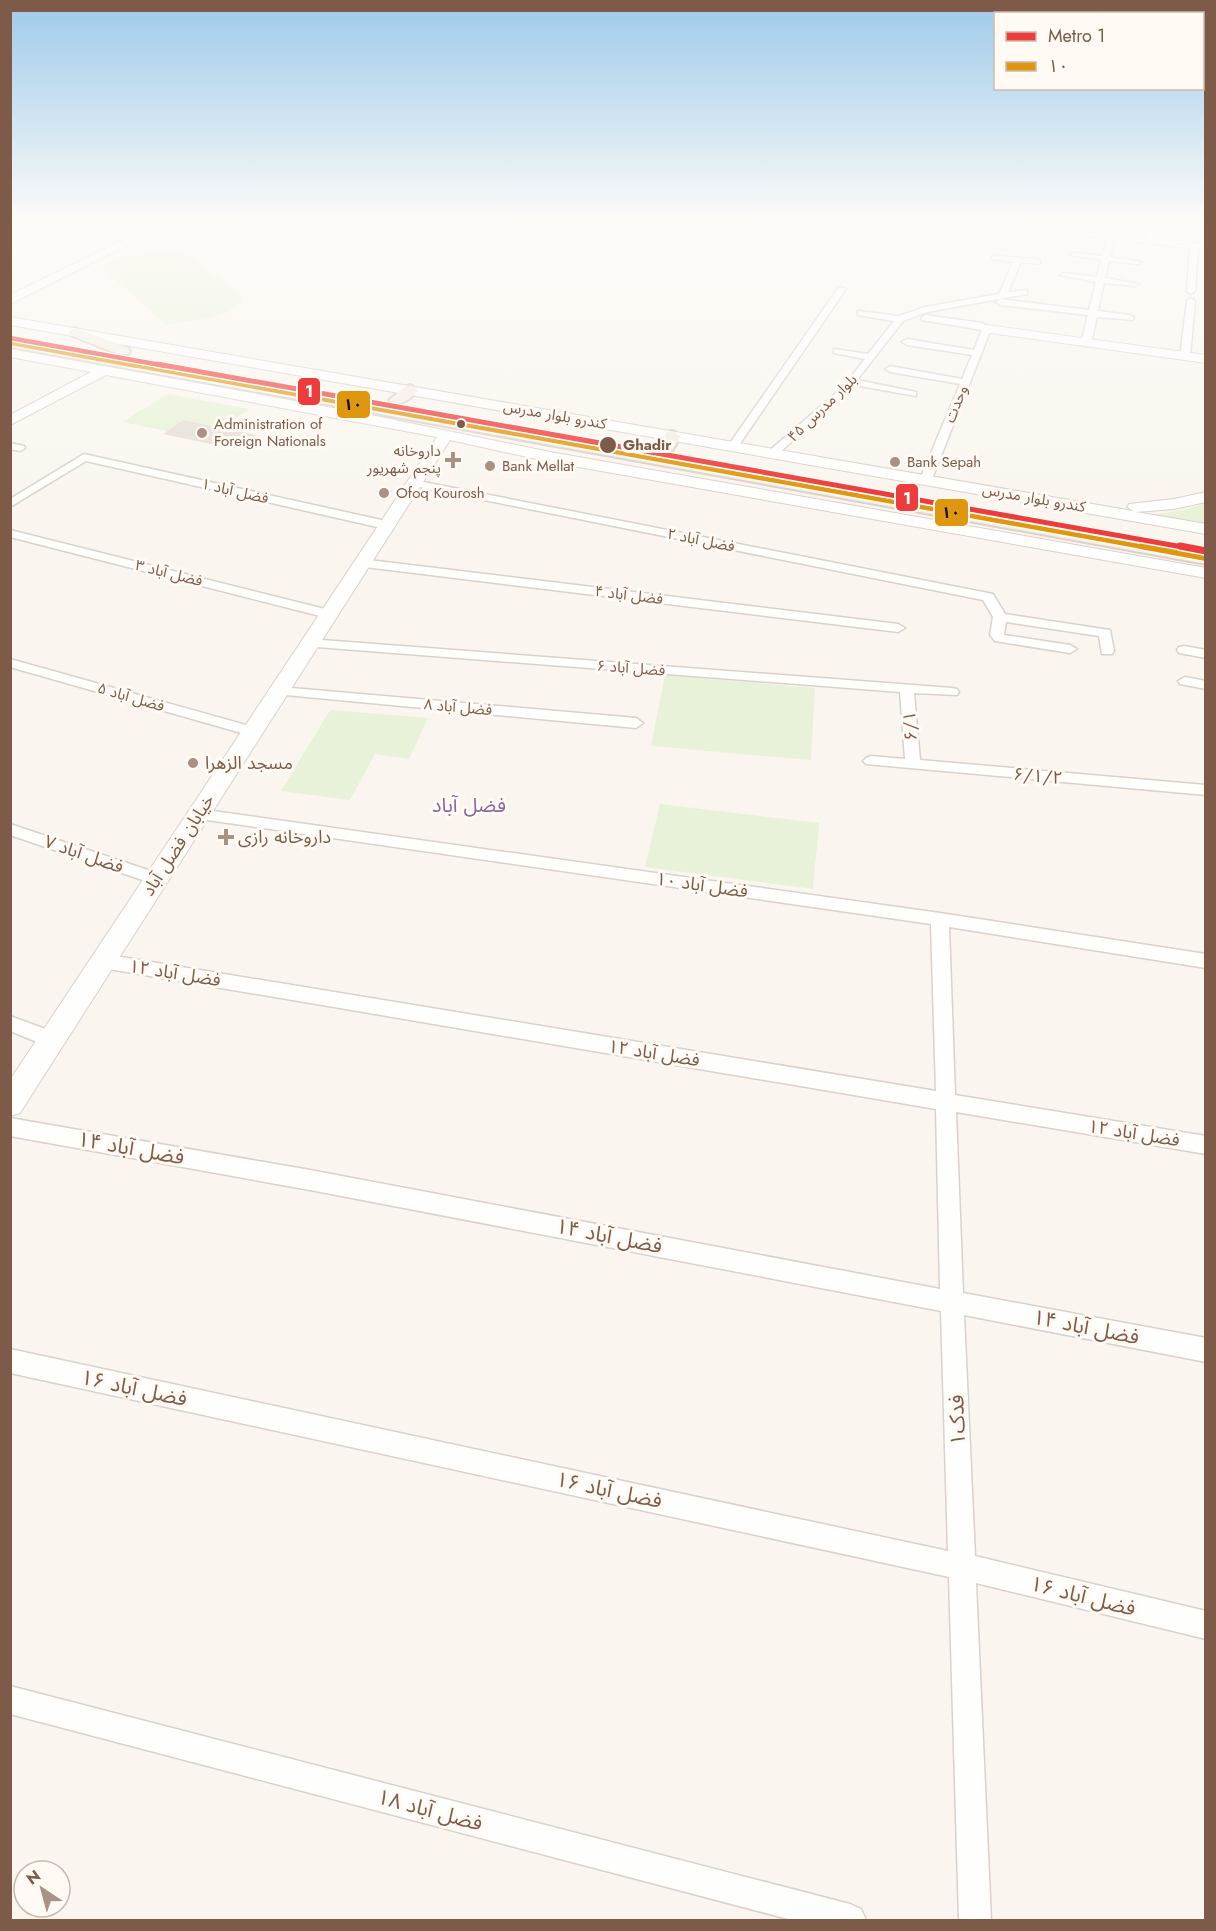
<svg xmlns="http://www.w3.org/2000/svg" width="1216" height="1931" viewBox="0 0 1216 1931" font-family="Jost,'Noto Sans Arabic',sans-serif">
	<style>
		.green { fill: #e7f2d8 }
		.building { fill: #e7ded5 }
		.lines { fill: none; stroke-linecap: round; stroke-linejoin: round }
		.street-casing { stroke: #dad1cb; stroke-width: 3 }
		.secondary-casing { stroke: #dad1ca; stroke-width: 2 }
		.primary-casing { stroke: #dcd1ca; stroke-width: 4 }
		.street { fill: #fefefd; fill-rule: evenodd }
		.secondary { fill: #fefefd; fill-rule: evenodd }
		.primary { fill: #f4efe6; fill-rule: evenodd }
		.bus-1-far2-casing { stroke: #fffaf3; stroke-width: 6 }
		.bus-1-far1-casing { stroke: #fffaf3; stroke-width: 8 }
		.bus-1-casing { stroke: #fffaf3; stroke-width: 10 }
		.bus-1-far2 { stroke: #df970f; stroke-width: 4 }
		.bus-1-far1 { stroke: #df970f; stroke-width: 4.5 }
		.bus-1 { stroke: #df970f; stroke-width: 6 }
		.metro-1-far2-casing { stroke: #fffaf3; stroke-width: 7 }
		.metro-1-far1-casing { stroke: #fffaf3; stroke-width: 8 }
		.metro-1-casing { stroke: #fffaf3; stroke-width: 10 }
		.metro-1-far2 { stroke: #ee3c3c; stroke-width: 4.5 }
		.metro-1-far1 { stroke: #ee3c3c; stroke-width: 5 }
		.metro-1 { stroke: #ee3c3c; stroke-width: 7 }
		.bus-dot { fill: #7e5b49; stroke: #fffaf3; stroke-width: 2 }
		.poi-dot { fill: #a99183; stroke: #fffaf3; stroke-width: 2 }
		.labels { text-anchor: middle; stroke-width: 6; stroke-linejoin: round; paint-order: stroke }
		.far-street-label { font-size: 15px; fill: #7e5b49; stroke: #fffaf3 }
		.far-poi-label { font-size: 15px; fill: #7e5b49; stroke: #fffaf3; text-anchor: start }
		.far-stop-label { font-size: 15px; font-weight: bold; fill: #7e5b49; stroke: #fffaf3; text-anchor: start }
		.street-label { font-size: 18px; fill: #7e5b49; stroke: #fffaf3 }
		.poi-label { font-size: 18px; fill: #7e5b49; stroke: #fffaf3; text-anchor: start }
		.neighbourhood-label { font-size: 20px; fill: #8c65a1; stroke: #fffaf3 }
		.near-street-label { font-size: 21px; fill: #7e5b49; stroke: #fffaf3 }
		.line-badge { stroke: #fffaf3; stroke-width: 2 }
		.badge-label { font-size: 16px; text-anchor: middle; font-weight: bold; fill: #fff }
		.pale-badge-label { font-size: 16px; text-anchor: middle; font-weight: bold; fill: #111 }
	</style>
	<rect width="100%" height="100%" fill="#faf6ef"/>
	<path class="green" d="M 163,249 L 183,252 L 242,295 L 243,300 C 228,320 189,320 166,325 L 101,267 L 126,255 Z
		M 168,394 L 249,409 L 223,428 L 183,420 L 167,431 L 122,422 Z
		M 1205,503 L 1205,526 L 1147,516 L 1188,509 Z
		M 665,675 L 815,688 L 811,760 L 651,746 Z
		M 330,710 L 428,718 L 409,759 L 375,754 L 350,800 L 281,791 Z
		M 660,804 L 819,823 L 813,889 L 645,867 Z"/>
	<path class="building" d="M 183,420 L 256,435 L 256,436 L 211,444 L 163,434 Z"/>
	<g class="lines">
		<g class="street-casing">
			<path id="street" d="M 994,222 L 1050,225 L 1051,222 L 1059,222 L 1056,230 L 1053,230 Z
				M 1147,222 L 1155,222 L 1153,240 L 1149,242 L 1145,240 Z
				M 1161,222 L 1206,225 L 1206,229 L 1165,224 Z
				M 1108,234 L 1115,236 L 1110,257 L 1142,262 L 1138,264 L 1109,261 L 1105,278 L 1139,284 L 1135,286 L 1104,283 L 1098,311 L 1130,315 L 1134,318 L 1133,320 L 1097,317 L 1091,343 L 1086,346 L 1081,343 L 1088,315 L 1000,305 L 996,302 L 1000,299 L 1089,310 L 1096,282 L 1060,275 L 1064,273 L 1097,277 L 1101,260 L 1069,255 L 1073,253 L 1102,256 Z
				M 1194,244 L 1198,246 L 1195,291 L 1191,294 L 1187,291 L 1190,246 Z
				M 992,255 L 1040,260 L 1040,264 L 1021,262 L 1008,292 L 1027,290 L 1027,294 L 927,312 L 903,321 L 857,380 L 916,392 L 916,396 L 854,385 L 777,455 L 769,455 L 769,451 L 842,388 L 865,359 L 834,353 L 834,349 L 868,354 L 894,321 L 858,315 L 858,311 L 899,316 L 925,307 L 999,294 L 1013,262 L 992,259 Z
				M 839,287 L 846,289 L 737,448 L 729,448 L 728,446 Z
				M 1191,298 L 1195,301 L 1190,356 L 1185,359 L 1180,356 L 1187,301 Z
				M 925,315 L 982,323 L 991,329 L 932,479 L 926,482 L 920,479 L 960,384 L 890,372 L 885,369 L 890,366 L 962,379 L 972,355 L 907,345 L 902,342 L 907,339 L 974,350 L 982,330 L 922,320 L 921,318 Z
				M 10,443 L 24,446 L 25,448 L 20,451 L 10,449 Z
				M 84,454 L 386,521 L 392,525 L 386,529 L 86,461 L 10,507 L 10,499 Z
				M 413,480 L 988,593 L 993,594 L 1005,614 L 1110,630 L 1114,651 L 1112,654 L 1102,654 L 1099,636 L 1006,622 L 1004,635 L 1070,645 L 1077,649 L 1070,653 L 995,641 L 990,635 L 993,617 L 983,600 L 409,485 L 409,481 Z
				M 10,530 L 333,611 L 334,614 L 328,618 L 10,537 Z
				M 361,559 L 898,624 L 905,628 L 898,632 L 357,566 L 355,563 Z
				M 309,639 L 952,688 L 957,689 L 959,692 L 957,695 L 914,693 L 920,760 L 1206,785 L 1206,795 L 866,764 L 863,761 L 866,758 L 871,756 L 905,759 L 900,692 L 304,646 L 302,643 L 304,640 Z
				M 1184,646 L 1206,650 L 1206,658 L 1179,653 L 1177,650 L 1179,647 Z
				M 10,659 L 257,728 L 259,731 L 252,736 L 10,667 Z
				M 1185,677 L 1206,681 L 1206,689 L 1180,684 L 1178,681 Z
				M 280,687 L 636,718 L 643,723 L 636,728 L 275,694 L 273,691 Z
				M 199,809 L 940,913 L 1206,954 L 1206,968 L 949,927 L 955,1095 L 1206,1136 L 1206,1154 L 956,1112 L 963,1293 L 1206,1338 L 1206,1362 L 964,1315 L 975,1556 L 1206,1611 L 1206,1639 L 976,1583 L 991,1920 L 959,1920 L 949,1577 L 10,1373 L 10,1349 L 948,1551 L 941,1311 L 310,1190 L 10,1136 L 10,1118 L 310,1170 L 940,1289 L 936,1109 L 103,968 L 97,966 L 94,961 L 97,956 L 103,954 L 936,1091 L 931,924 L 193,818 L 191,814 L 193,810 Z
				M 10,824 L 163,875 L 165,879 L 163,883 L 157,885 L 10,835 Z
				M 10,1016 L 59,1034 L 62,1040 L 59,1046 L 52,1048 L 10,1031 Z
				M 10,1686 L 850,1904 L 861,1909 L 866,1920 L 792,1920 L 10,1714 Z"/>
		</g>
		<g class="secondary-casing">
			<path id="secondary" d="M 160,222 L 173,222 L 10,304 L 10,295 Z
				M 1063,228 L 1206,244 L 1206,250 L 1059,233 L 1058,231 Z
				M 10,317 L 1133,511 L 1127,507 L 1129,504 L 1174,499 L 1206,492 L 1206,502 L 1174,509 L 1136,512 L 1206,524 L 1206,534 L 10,325 Z
				M 987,325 L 1206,355 L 1206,363 L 983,332 L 981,329 Z
				M 10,349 L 361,413 L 550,452 L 1206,568 L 1206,578 L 550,462 L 450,440 L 20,1113 L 10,1116 L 10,1080 L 437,437 L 106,375 L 10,425 L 10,415 L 91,372 L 10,357 Z"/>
		</g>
		<g class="primary-casing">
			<path id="primary" d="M 75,328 L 128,348 L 130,351 L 128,354 L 118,354 L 70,335 L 68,332 Z
				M 10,339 L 1206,552 L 1206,564 L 10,347 Z
				M 410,385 L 418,390 C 412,398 402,406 391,403 L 389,400 L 405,387 Z
				M 673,431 L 681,436 L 672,451 L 660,451 L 658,447 L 667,432 Z"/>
		</g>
		<use href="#street" class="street"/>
		<use href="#secondary" class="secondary"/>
		<use href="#primary" class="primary"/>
		<g class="bus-1-far2-casing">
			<path id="bus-1-far2" d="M 10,343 L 136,366"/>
		</g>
		<g class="bus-1-far1-casing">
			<path id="bus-1-far1" d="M 128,364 L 1149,548"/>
		</g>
		<g class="bus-1-casing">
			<path id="bus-1" d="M 1141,546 L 1206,558"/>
		</g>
		<use href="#bus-1-far2" class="bus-1-far2"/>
		<use href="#bus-1-far1" class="bus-1-far1"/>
		<use href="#bus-1" class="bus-1"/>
		<g class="metro-1-far2-casing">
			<path id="metro-1-far2" d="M 10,338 L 166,366"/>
		</g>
		<g class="metro-1-far1-casing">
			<path id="metro-1-far1" d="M 157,364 L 1188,548"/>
		</g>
		<g class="metro-1-casing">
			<path id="metro-1" d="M 1180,546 L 1206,551"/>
		</g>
		<use href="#metro-1-far2" class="metro-1-far2"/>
		<use href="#metro-1-far1" class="metro-1-far1"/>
		<use href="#metro-1" class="metro-1"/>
	</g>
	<linearGradient id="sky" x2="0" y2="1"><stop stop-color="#9dcaea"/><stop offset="0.45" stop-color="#fdfbf8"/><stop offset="1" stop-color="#fdfbf8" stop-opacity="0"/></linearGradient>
	<rect width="1216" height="492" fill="url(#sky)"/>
	<g class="bus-dot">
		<circle cx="461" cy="424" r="5"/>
		<circle cx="608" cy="445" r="9"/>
	</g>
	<g class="poi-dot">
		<circle cx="202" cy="433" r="6"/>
		<path d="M450 451h6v6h6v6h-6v6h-6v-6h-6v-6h6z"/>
		<circle cx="895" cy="462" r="6"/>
		<circle cx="490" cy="466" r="6"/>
		<circle cx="384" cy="493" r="6"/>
		<circle cx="193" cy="763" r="6"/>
		<path d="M223 828h6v6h6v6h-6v6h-6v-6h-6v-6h6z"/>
	</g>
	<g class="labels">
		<g class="far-street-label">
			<text transform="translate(956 404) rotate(-68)" y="5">وحدت</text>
			<text transform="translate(822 408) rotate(-44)" y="5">۴۵ بلوار مدرس</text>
			<text transform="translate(555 415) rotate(10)" y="5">کندرو بلوار مدرس</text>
			<text transform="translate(235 491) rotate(13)" y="5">فضل آباد ۱</text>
			<text transform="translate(1034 498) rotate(10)" y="5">کندرو بلوار مدرس</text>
			<text transform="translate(701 540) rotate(11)" y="5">فضل آباد ۲</text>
			<text transform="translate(169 573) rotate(14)" y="5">فضل آباد ۳</text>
			<text transform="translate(629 595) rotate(7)" y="5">فضل آباد ۴</text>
			<text transform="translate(631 668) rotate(4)" y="5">فضل آباد ۶</text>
			<text transform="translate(131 697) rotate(16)" y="5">فضل آباد ۵</text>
			<text transform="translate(458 707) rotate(5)" y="5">فضل آباد ۸</text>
		</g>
		<g class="far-poi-label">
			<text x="214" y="429">Administration of<tspan x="214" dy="17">Foreign Nationals</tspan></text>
			<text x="441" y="456" text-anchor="end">داروخانه<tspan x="441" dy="17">پنجم شهریور</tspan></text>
			<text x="907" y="467">Bank Sepah</text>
			<text x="502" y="471">Bank Mellat</text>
			<text x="396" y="498">Ofoq Kourosh</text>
		</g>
		<g class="far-stop-label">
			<text x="623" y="450">Ghadir</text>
		</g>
		<g class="street-label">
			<text transform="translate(910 726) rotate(-94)" y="6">۶/۱</text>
			<text transform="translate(1038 776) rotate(5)" y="6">۶/۱/۲</text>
			<text transform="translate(178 845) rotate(-57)" y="6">خیابان فضل آباد</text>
			<text transform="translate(84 854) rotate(19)" y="6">فضل آباد ۷</text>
			<text transform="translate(702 885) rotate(8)" y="6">فضل آباد ۱۰</text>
			<text transform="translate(175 973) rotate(9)" y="6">فضل آباد ۱۲</text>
			<text transform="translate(654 1053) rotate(9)" y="6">فضل آباد ۱۲</text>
			<text transform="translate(1134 1133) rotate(9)" y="6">فضل آباد ۱۲</text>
		</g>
		<g class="poi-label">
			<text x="205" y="769">مسجد الزهرا</text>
			<text x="238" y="843">داروخانه رازی</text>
		</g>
		<g class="neighbourhood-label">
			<text x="469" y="812">فضل آباد</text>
		</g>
		<g class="near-street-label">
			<text transform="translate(131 1148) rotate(10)" y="7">فضل آباد ۱۴</text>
			<text transform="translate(609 1236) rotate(11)" y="7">فضل آباد ۱۴</text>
			<text transform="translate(1086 1327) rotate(11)" y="7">فضل آباد ۱۴</text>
			<text transform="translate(134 1388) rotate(12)" y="7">فضل آباد ۱۶</text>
			<text transform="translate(957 1420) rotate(-92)" y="7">فدک۱</text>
			<text transform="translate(609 1490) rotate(12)" y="7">فضل آباد ۱۶</text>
			<text transform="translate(1083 1596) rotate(14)" y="7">فضل آباد ۱۶</text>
			<text transform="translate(430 1810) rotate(15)" y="7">فضل آباد ۱۸</text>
		</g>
	</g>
	<g class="line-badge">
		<rect x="297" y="377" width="24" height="29" rx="6" fill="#ee3c3c"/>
		<rect x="336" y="390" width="35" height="29" rx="6" fill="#df970f"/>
		<rect x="895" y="483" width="24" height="29" rx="6" fill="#ee3c3c"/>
		<rect x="934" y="498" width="35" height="29" rx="6" fill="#df970f"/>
	</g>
	<g class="badge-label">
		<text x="309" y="397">1</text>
		<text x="907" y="504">1</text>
	</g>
	<g class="pale-badge-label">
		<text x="353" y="410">۱۰</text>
		<text x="951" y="518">۱۰</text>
	</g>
	<rect width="1216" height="1931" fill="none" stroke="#7e5b49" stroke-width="24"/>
	<rect x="994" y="12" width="210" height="78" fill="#fffaf3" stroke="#cbbaaf" stroke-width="1.5"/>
	<rect x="1006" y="32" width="30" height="9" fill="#ee3c3c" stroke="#cbbaaf" stroke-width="1.5"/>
	<text x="1048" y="42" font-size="18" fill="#7e5b49">Metro 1</text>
	<rect x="1006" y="62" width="30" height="9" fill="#df970f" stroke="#cbbaaf" stroke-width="1.5"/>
	<text x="1048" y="72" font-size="18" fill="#7e5b49">۱۰</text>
	<g transform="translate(42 1889) rotate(324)"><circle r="28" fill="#fffaf3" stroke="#cbbaaf" stroke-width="1.5"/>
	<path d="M0-4.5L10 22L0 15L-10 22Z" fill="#a99183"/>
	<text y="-9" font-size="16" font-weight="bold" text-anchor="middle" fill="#7e5b49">N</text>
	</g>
</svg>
